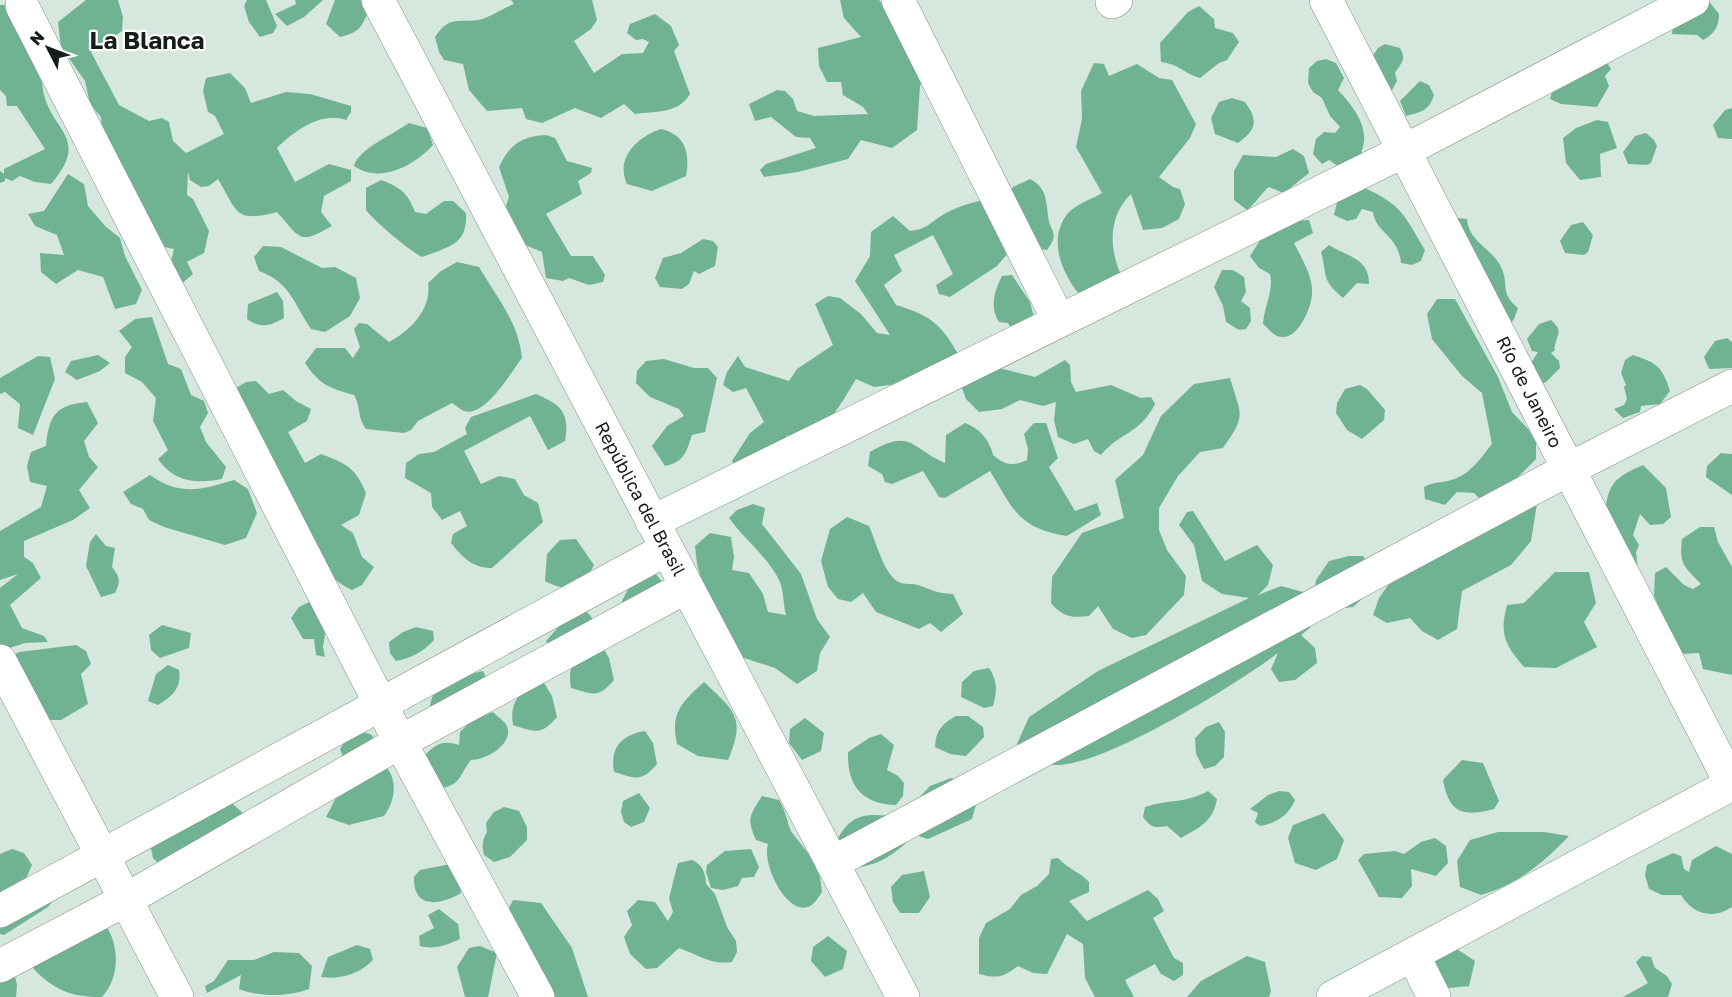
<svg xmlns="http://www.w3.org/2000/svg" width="1732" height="997" viewBox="0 0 1732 997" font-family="'Golos Text',sans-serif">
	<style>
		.forest { fill: #70b393 }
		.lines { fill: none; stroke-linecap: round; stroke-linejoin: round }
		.minor-casing { stroke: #809088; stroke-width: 34 }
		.minor { stroke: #fff; stroke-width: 33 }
		.labels { text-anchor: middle; stroke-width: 4.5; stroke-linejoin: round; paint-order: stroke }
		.street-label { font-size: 18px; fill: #161c19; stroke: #fff }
		.district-label { font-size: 24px; font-weight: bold; fill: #161c19; stroke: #fff }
	</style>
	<rect width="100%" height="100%" fill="#d6e7de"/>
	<path class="forest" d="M 86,0 L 118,0 L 123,17 L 122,31 L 91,52 L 119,105 L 149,121 L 162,118 L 169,122 L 173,141 L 186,153 L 224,134 L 215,116 L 208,112 L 203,91 L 206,78 L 230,73 L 245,88 L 251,103 L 286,92 L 310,94 L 351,106 L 351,112 L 346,120 C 322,111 294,131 277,148 L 295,182 L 329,164 L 351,170 L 351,181 L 324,196 L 321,212 L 332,226 C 299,245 301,239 277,212 C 235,223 238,213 218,179 L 209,186 L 201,187 L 190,180 L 188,172 L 187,195 L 193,199 L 209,231 L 204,253 L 187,262 L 193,274 L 180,285 L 170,265 L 174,249 L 164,247 L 102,135 L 101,117 L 90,104 L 85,81 L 61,47 L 58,22 Z
		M 247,0 L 266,0 L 277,26 L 273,33 L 260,37 L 249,22 L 244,6 Z
		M 295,0 L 323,0 L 304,17 L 287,26 L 275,14 L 296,4 Z
		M 335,0 L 363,0 L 367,14 C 361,29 357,33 340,37 L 326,24 Z
		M 511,0 L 592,0 L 597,20 L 591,29 L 574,41 L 594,73 L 622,54 L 643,53 L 649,42 L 643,39 L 636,40 L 627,33 L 630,24 L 655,14 L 671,26 L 679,45 L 674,51 L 690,94 C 678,114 656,111 635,114 L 624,104 L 601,118 L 575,108 L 542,123 L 526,119 L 522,108 L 487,111 L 469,90 L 463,64 L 444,60 L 439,52 L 435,37 C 450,15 456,23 478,20 C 489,18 503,8 514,4 Z
		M 840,0 L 879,0 L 931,63 L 920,86 L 917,130 L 892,148 L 861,140 L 848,159 L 798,172 L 764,177 L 760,170 L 766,164 L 816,148 L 810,138 L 796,137 L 771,117 L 755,121 L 749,104 L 777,90 L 785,91 L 793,99 L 797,111 L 814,116 L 868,114 L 863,107 L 843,95 L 841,82 L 827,82 L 819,66 L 818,48 L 861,37 L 844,18 Z
		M 1708,0 L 1719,14 C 1719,27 1714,34 1703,40 L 1697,35 L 1672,34 L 1673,25 Z
		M 0,5 L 6,5 L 42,82 C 45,131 94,134 51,184 L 35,182 L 20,176 L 12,181 L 5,178 L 5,181 L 0,183 L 0,171 L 4,174 L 4,169 L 45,149 L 17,106 L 7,106 L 6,96 L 0,90 Z
		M 1199,6 L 1214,19 L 1215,28 L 1233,33 L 1239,42 L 1227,60 L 1219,63 L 1200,78 C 1183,73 1181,65 1161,62 L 1160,43 L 1188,12 Z
		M 1385,44 L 1400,48 C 1407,60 1401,63 1395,73 L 1397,81 L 1392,90 L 1382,92 L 1373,71 L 1379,65 L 1372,57 L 1378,48 Z
		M 1326,59 L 1336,63 L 1344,78 L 1338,90 C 1351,104 1366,122 1364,142 C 1363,149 1360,153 1361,161 L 1342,169 L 1329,160 L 1322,164 L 1313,154 L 1316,139 L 1324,132 L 1335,133 L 1340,127 L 1330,116 L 1322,98 L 1313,92 L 1308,83 L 1309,68 L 1317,61 Z
		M 1606,61 L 1611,69 L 1605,76 L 1609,86 L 1597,107 L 1561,104 L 1550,99 L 1553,88 Z
		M 1094,63 L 1104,64 L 1109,76 L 1137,64 L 1159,78 L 1172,80 L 1196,124 L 1190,138 L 1159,177 L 1173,187 L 1180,189 L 1185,204 L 1179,219 L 1162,228 L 1143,230 L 1131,194 C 1108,216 1109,248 1121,275 L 1079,294 C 1061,272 1047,237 1069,212 C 1077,204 1092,199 1102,193 L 1076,147 L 1082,119 L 1081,91 Z
		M 1420,81 L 1429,85 L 1434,95 C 1429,111 1421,112 1406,116 L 1400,101 Z
		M 1232,98 L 1245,102 C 1259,121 1256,130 1238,143 L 1215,134 L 1211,118 L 1219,102 Z
		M 1732,108 L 1732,139 L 1718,138 L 1713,125 L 1725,110 Z
		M 1597,120 L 1608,122 L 1617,148 L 1600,154 L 1601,177 L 1580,180 L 1566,163 L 1563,138 L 1576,128 Z
		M 409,123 L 427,128 L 433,145 C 414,166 380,184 354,166 C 358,149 394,134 409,123 Z
		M 661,129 C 686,135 690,153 686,176 L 652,191 L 627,184 C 615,158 637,137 661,129 Z
		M 1646,133 L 1654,140 L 1657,146 L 1651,163 L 1647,165 L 1628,164 L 1623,152 L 1635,136 Z
		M 546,135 L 555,138 L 567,161 L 592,168 L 591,173 L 578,181 L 582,194 L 546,214 L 571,256 L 593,256 L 605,275 L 603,282 L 589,285 L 569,278 L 563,281 L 546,278 L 542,252 L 511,239 L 500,223 L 509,197 L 499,167 C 509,145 522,136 546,135 Z
		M 1293,149 L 1304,156 L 1309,173 L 1284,193 L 1269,187 C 1264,190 1255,204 1247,210 L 1234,200 L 1234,171 L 1243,155 L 1276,157 Z
		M 68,174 L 84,184 L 88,206 L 105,226 L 120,238 L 125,256 L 142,290 L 136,304 L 115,309 L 103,277 L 78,270 L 56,284 L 41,272 L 40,253 L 64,255 L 57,235 L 35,226 L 28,214 L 44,211 Z
		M 1030,179 C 1046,187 1046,199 1048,215 C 1049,232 1061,232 1047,250 L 1034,248 L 1006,197 L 1013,187 Z
		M 381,180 C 400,187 408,193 415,212 L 426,214 L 444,201 L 453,201 L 466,213 C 468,245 448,247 422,257 C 410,251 375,222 366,210 L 366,188 Z
		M 1358,185 C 1401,204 1402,211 1425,250 L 1421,261 L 1412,265 L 1401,263 C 1398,234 1376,234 1373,212 L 1362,209 L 1356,219 L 1347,221 L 1334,215 L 1338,198 Z
		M 989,199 L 1009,252 L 997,266 L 950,297 L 939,294 L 936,285 L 953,274 L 933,235 L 894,255 L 902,271 L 884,285 L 896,305 C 929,315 941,323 958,354 L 905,383 L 874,387 L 856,379 C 842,402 818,449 787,435 L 783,450 L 739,473 L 732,461 L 750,433 L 764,422 L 746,388 L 733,392 L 723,385 L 727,372 L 738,356 L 745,367 L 789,381 L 797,369 L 833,345 L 815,304 L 828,296 L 840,298 L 861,314 L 877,333 L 890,335 L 855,281 L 870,256 L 871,232 L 893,216 L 910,231 C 928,229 929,223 944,214 C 959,206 972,202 989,199 Z
		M 1457,218 L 1467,219 C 1469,243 1493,248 1502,269 C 1509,287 1500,293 1518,308 L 1514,319 L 1507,328 Z
		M 1309,220 L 1313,233 L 1294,243 C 1301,257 1313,276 1312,293 C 1312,307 1297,344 1277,336 C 1272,334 1267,327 1263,324 C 1264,307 1274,290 1270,274 L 1259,268 L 1250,256 L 1266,231 L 1294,221 Z
		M 1583,222 L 1593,235 L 1588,252 L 1584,255 L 1565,253 L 1560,241 L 1571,225 Z
		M 703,239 L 713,241 L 718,247 L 715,266 L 699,274 L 694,271 L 689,284 L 682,289 L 660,287 L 655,278 L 663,258 L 681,253 Z
		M 1329,245 C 1348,257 1369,258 1369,284 L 1357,283 L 1343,298 C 1320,278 1328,277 1321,252 Z
		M 263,246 L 281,247 L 322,268 L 335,267 L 356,278 L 360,298 L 350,316 L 325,332 L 311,329 C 294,304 290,282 259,271 L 254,257 Z
		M 457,262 L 479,267 C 497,298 518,321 522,358 C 511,372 485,418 464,411 C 460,409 455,405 452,403 L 418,421 L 411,430 L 404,433 L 366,429 C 357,418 361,407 354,395 C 329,388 320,385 305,363 L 316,348 L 345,348 L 353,358 L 360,347 L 354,329 L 359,323 L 367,324 L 389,342 C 410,331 432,309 428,283 L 441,271 Z
		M 1222,270 L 1233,270 L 1244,277 L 1246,292 L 1241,301 L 1250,308 L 1251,321 L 1246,329 L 1239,330 L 1226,322 L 1223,306 L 1214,287 Z
		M 1012,275 L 1030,302 L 1035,321 L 1014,334 L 1008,323 L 999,322 C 989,307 995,290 1002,276 Z
		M 277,292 L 283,301 L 284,318 C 270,326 261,329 247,319 L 248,304 Z
		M 1437,299 L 1455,299 L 1498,377 L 1512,412 L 1529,430 L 1536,443 L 1536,459 L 1507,488 L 1481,500 L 1474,493 L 1457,492 L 1445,505 L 1425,499 L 1424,487 C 1435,481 1446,483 1457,478 C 1472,472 1483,455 1492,444 L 1482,393 L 1462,376 L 1432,339 L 1427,314 Z
		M 152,317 L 168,364 L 181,369 L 191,395 L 204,401 L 208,413 L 200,427 L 206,442 L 226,467 L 222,479 C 195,484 174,482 158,459 L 168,450 L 153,421 L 156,398 L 142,382 L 125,373 L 125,357 L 132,347 L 119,331 L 135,319 Z
		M 1551,320 C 1563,331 1558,332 1555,345 C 1553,353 1558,348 1551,353 L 1559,361 L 1560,368 L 1546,382 L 1535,386 L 1525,373 L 1538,352 L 1532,351 L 1527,339 L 1539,324 Z
		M 1727,338 L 1732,342 L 1732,368 L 1709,369 L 1704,357 L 1715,341 Z
		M 98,355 L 110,363 L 100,371 L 77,380 L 65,372 L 71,361 Z
		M 1633,355 C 1657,363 1662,366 1670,391 L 1660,404 L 1641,406 L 1640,412 L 1623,418 L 1614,409 L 1624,405 L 1627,399 L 1624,387 L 1626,385 L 1621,373 L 1625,360 Z
		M 38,356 L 50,357 L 55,379 L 33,435 L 18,428 L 20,404 L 5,392 L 0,394 L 0,378 Z
		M 664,359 L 694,368 L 708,368 L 717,378 L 705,432 L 692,435 C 686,453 684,462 665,466 L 652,446 L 667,426 L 684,416 L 679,409 L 650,397 L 636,383 L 637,371 L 646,361 Z
		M 1065,360 L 1070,365 L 1071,382 L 1076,392 L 1111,385 L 1141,398 L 1151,397 L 1155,404 C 1139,435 1121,431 1101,455 L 1094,451 L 1088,439 L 1074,444 L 1058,437 L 1054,420 L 1056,402 L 1043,406 L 1020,400 L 1002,409 L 979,412 L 966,399 L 959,380 L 987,365 L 1035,377 Z
		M 1230,378 C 1241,416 1247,414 1223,448 L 1200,452 L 1178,476 L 1159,508 L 1159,530 L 1167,550 L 1186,576 L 1184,595 L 1146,635 L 1132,638 L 1113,629 L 1098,606 L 1089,616 C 1072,618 1063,617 1051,603 L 1052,577 L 1082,533 L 1124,518 L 1115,480 L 1143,455 L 1161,416 L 1194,384 Z
		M 256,381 L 269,394 L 283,390 L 296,401 L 311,409 L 307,421 L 288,432 L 305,463 L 321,454 C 347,464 355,467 366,493 L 359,515 L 341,525 L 353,533 L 362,557 L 374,567 L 362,585 L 352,590 C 316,575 276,504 253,471 L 237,462 L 236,388 L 246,382 Z
		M 1360,385 L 1367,389 L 1385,410 L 1384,420 L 1362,439 L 1347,430 L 1336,413 L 1337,403 L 1345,389 Z
		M 536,394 C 561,405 570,412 565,441 L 548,450 L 530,416 L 464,451 L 481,484 L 499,476 L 515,479 L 524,495 L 538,503 L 543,522 L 492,568 C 473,568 463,558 451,543 L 453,534 L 467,526 L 460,511 L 442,520 L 432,507 L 431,493 L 405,478 L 406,463 L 419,454 L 434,452 L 467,434 L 465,428 L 471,417 Z
		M 87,402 L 98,423 L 84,441 L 89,457 L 98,467 L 79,490 L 90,508 L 73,520 L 24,541 L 24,557 L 33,563 L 41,578 L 10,605 L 22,628 L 44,636 L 48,642 L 25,643 L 0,651 L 0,588 L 18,574 L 0,580 L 0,531 L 41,507 L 47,486 L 30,482 L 27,466 L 31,452 L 46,446 C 49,416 55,405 87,402 Z
		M 965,423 C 979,428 990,440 993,455 C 1005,465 1012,467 1027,460 L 1028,449 L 1024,434 L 1034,423 L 1046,423 L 1058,458 L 1049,467 L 1075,511 L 1097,503 L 1101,515 L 1067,536 C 1019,528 1014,511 990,471 L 945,498 L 939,497 L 923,471 L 892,484 L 885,482 L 882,474 L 868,466 L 870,452 C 912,428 910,448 945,463 L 946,435 Z
		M 1721,453 L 1732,454 L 1732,495 L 1706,477 L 1707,466 Z
		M 1643,465 L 1666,488 L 1671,517 L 1663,524 L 1650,525 L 1640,514 L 1633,535 L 1639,545 L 1636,552 L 1639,579 L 1603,525 C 1609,488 1606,481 1643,465 Z
		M 150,475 C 179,496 202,490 234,480 L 248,489 L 257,513 L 246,538 L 225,545 L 164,527 L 149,520 L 143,509 L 131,504 L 123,492 Z
		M 753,504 L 765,508 L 762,524 L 801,574 L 817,619 L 830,637 L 820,653 L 817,671 L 797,684 L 775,668 L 720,650 L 697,564 L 695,546 L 710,533 L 731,537 L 734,557 L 732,570 L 749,573 L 763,594 L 768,612 L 786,615 C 783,605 784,592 780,582 C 769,558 744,539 729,518 L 737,510 Z
		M 1537,504 L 1531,541 L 1511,565 L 1462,591 L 1457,629 L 1438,640 L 1422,631 L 1410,618 L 1387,623 L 1373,615 L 1379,598 L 1391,581 Z
		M 1193,511 L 1225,561 L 1257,545 L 1273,565 L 1268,585 L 1258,595 L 1281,586 L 1303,592 L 1310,628 L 1301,635 L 1315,648 L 1317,663 L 1295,680 L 1279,682 L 1271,669 L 1278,653 C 1242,681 1090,776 1048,764 C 1038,761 1026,750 1017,744 L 1029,717 L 1098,671 L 1249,598 L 1222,594 L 1202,581 L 1194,545 L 1179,525 L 1187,512 Z
		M 847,517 L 869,526 C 876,541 884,575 899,582 C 904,585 912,583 918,585 C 933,590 935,593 953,594 L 963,614 L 941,632 L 930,623 L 919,629 L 876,612 L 863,593 L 851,602 L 838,599 L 828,587 L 821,561 L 830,529 Z
		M 1700,527 L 1714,527 L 1718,542 L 1732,567 L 1732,675 L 1703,669 L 1699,653 L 1680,654 L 1654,596 L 1655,573 L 1666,567 L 1684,585 L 1693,589 L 1701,584 C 1684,566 1679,565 1682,539 Z
		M 96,534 L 106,546 L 115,548 L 112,567 C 120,577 121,582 115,593 L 101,597 L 86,566 L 90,542 Z
		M 576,539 L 594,565 C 581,589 570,594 545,581 L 547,554 L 560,540 Z
		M 1349,556 L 1363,556 L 1372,571 L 1371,591 L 1353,607 L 1336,609 L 1314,594 L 1316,580 L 1329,561 Z
		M 654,572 L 665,585 L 625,611 L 622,601 L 630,585 Z
		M 1555,572 L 1589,572 L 1596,603 L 1584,622 L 1597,647 L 1556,668 L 1524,667 C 1505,645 1499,634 1507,605 L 1524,603 Z
		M 311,601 L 328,614 L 323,647 L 325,657 L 316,655 L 314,639 L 303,639 L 291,618 L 299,607 Z
		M 578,605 L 590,615 L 598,628 L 553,655 L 546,641 Z
		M 162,625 L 191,633 L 189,648 L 160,658 L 151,650 L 149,635 Z
		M 416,627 L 433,631 L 434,640 C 423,652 411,658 396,661 L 390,653 L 389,642 L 403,632 Z
		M 76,645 L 86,651 L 91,664 L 81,674 L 88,704 L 61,720 L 45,720 L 3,661 L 19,652 Z
		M 602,646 L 609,658 L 614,680 C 598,699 593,694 571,688 C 566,660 580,658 602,646 Z
		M 168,665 L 179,670 C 182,687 173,696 158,705 L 148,701 L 156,674 Z
		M 989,668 C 998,682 997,691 993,706 L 984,708 L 961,697 L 962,682 L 974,671 Z
		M 483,671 L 489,684 L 430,710 C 430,681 459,677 483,671 Z
		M 704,682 C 735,711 746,718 728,760 L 698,756 L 677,744 C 670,713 682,702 704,682 Z
		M 544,683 L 552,696 L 557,717 C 541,736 535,732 513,725 C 509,701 521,688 544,683 Z
		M 493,712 C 497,717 505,721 507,726 C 514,744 486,760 471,760 C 458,776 463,784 439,789 L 423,757 C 434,745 442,739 459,745 L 460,732 L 473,719 Z
		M 956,716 L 968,716 L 983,727 L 984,737 L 966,756 L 950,754 L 935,747 C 936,730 942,724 956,716 Z
		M 805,718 L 824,733 L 821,751 L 802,760 L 789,743 L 790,729 Z
		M 1219,722 L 1225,732 L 1224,757 L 1215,766 L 1204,769 L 1196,754 L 1195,738 L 1206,727 Z
		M 358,730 L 372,735 L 378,749 L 361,769 L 388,769 C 398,784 394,802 384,816 L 349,825 L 326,817 C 337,797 350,771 340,749 L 350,732 Z
		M 645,731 L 653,743 L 657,764 C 641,783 635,778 614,772 C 610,748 621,735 645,731 Z
		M 881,734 L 894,745 L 887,770 L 898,776 L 904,783 L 903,796 L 896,805 C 861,804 847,785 848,752 L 869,738 Z
		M 1462,760 L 1483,763 L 1499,801 L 1494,809 C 1464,817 1449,814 1443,780 Z
		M 951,778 L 964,782 L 978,797 L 972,819 L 928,839 L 915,835 C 893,855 880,866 850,868 L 834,846 C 850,811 866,813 901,817 L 930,786 Z
		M 1208,791 L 1217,799 C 1213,822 1200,827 1181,838 L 1167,826 C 1155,828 1151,828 1143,817 L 1145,807 C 1169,799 1185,804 1208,791 Z
		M 1279,791 L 1289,792 L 1295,800 C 1289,815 1277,823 1260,826 L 1255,822 L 1258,813 L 1250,809 L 1268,795 Z
		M 639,793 L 650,808 L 644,822 L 631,827 L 624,822 L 621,812 L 623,801 Z
		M 224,796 L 245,815 L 164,869 L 153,858 L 150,844 Z
		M 762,796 L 779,800 C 786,810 788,828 793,834 C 810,857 820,862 822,892 C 819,896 816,901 813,904 C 790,923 761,865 768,844 L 756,840 C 746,818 750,815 762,796 Z
		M 504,807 L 519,811 L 527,827 L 527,840 L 510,857 L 494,862 L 484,855 C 482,846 482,840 487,832 L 486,823 L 494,812 Z
		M 1324,813 L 1344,840 L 1337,859 L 1316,870 L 1295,863 L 1288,838 L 1293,825 Z
		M 1498,832 L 1544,832 L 1569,836 C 1542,864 1518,884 1481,895 L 1460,887 L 1457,861 L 1470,840 Z
		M 1435,838 L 1446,846 L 1448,863 L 1436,876 L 1411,869 L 1412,886 L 1402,898 L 1379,897 L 1358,860 L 1364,854 L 1395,851 L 1404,854 L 1421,842 Z
		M 1716,846 L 1732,854 L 1732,907 C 1713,920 1692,914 1681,895 L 1662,895 L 1649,889 L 1645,875 L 1647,865 L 1673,853 L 1681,856 L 1684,869 L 1689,872 L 1692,860 Z
		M 12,849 L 24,853 L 32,865 L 24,883 L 58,894 L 48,907 L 4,935 L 0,934 L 0,854 Z
		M 751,849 L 759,867 L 754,877 L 742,878 L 738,886 L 723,890 L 711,888 L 706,872 L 707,865 L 725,851 Z
		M 1058,858 C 1068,869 1080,872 1089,882 L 1089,892 L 1069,901 L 1087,921 L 1148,890 L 1158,899 L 1164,911 L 1153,918 L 1174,958 L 1183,963 L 1183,975 L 1174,981 L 1161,974 L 1155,964 L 1125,980 L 1134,997 L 1095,997 L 1085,978 L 1083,944 L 1067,934 L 1047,974 L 1033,973 L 1018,966 C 1004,977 997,979 979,974 L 979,938 L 986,923 L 1010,909 L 1021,895 L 1037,886 L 1049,874 L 1051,859 Z
		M 692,860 C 702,864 706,873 706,884 L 715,894 L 727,927 L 736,941 L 737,952 L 732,962 C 710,965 699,955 679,948 L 657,968 L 646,969 L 630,954 L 624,937 L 632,925 L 627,911 L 638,900 L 655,902 L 668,921 L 673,912 L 669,898 L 678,863 Z
		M 456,863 L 461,893 C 441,905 413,910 414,877 L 420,870 Z
		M 924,871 L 930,897 L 919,913 L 900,913 L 893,902 L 891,887 L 902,875 Z
		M 513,900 L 541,903 L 572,948 L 588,997 L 521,997 L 506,914 Z
		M 439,909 L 458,924 L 460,939 C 446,945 435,950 420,946 L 419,936 L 434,928 L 428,915 Z
		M 102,921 C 120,941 121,976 102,997 C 70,997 53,990 31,966 Z
		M 828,936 L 847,951 L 843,969 L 825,977 L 811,961 L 813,947 Z
		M 357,945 L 370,949 L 373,960 C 360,974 339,980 321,977 L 328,957 Z
		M 480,946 L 497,953 L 488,997 L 465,997 L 457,967 L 469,948 Z
		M 1457,949 L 1475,961 L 1469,986 L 1449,988 L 1435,976 L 1433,966 L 1440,950 Z
		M 274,952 L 299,953 L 312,966 L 309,989 C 287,997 259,997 239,989 L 241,975 L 207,993 L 205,986 L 214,981 L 228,960 L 254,960 Z
		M 1247,956 L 1265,962 L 1271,991 L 1269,997 L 1187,997 L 1201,981 Z
		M 1642,956 L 1651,957 L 1655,968 L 1667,976 L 1672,984 L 1668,997 L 1623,997 L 1648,983 L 1636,962 Z
		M 0,959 L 13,968 L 17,985 L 16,997 L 0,997 Z"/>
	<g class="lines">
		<g class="minor-casing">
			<path id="minor" d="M 378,0 L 903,997
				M 898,0 L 1059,321
				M 1326,0 L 1732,785
				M 1112,2 L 1116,0
				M 22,6 L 400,742 L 538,997
				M 652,522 L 1404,151 L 1693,0
				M 0,661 L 177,997
				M 832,863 L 1569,469 L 1732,386
				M 0,911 L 667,549
				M 1413,955 L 1434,997
				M 0,966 L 127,899 L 400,742 L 686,587
				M 1333,997 L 1732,784"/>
		</g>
		<use href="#minor" class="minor"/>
	</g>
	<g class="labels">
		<g class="street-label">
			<text transform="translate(1529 392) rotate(63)" y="6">Río de Janeiro</text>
			<text transform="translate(640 499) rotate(62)" y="6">República del Brasil</text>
		</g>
		<g class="district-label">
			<text x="147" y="49">La Blanca</text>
		</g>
	</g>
	<g transform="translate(48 48) rotate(312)" stroke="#ffffff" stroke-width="4.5" paint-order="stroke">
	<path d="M0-4.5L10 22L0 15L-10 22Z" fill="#161c19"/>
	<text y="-9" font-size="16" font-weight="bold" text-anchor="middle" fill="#161c19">N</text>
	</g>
</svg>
